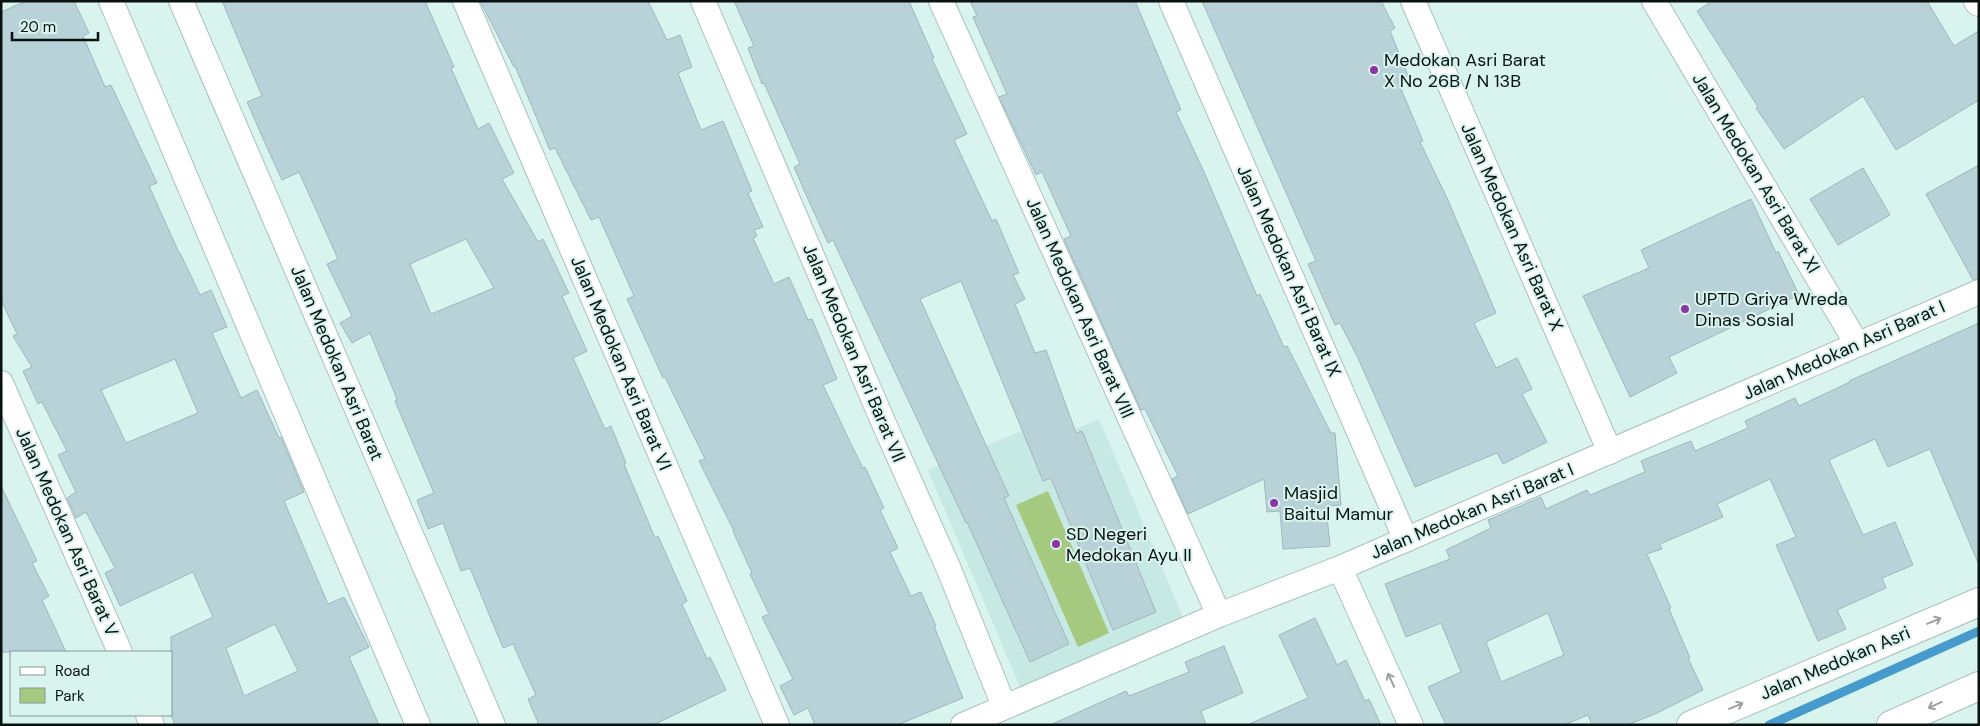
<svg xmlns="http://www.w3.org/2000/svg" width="1980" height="726" viewBox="0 0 1980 726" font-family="'DM Sans',sans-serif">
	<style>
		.built { fill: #c6e9e3 }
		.green { fill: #a5c97f }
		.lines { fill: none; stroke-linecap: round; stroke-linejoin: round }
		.stream { stroke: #479bcc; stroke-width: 9 }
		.building { fill: #b9d2d7; stroke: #9fb7bc; fill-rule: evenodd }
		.minor-casing { stroke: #a8c1bd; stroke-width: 26 }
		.tertiary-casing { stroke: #a8c1bd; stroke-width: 30 }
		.minor { stroke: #fff; stroke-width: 24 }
		.tertiary { stroke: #fff; stroke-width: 28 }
		.oneway { stroke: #9da0a0 }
		.poi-dot { fill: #8c35a3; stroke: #d9f3ee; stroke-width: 2 }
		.labels { text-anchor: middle; stroke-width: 4; stroke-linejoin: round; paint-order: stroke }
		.poi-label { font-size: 18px; fill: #091211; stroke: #d9f3ee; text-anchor: start }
		.street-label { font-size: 18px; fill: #091211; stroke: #d9f3ee }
	</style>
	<rect width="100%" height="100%" fill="#d9f3ee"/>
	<path class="built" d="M 1099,419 L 1183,617 L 1020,687 L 928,470 L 1026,429 L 1033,447 Z"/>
	<path class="green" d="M 1048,491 L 1109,633 L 1078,647 L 1016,505 Z"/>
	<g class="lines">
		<path class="stream" d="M 1769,725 L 1979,631"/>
	</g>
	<path class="building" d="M 26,1 L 74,1 L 89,33 L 83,36 L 105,87 L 111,85 L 157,183 L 149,186 L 179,253 L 180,253 L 200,295 L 211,290 L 227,327 L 212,333 L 241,398 L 257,390 L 279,438 L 281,437 L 304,492 L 284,501 L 328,604 L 344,597 L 369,647 L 349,657 L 379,725 L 175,725 L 171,714 L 171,637 L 213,617 L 193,572 L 120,606 L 105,573 L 115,568 L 86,512 L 76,518 L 67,498 L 76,492 L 58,455 L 67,451 L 42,402 L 38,404 L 23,371 L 32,367 L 13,336 L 17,334 L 1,300 L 1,12 ZM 175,359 L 198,413 L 126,443 L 101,390 ZM 275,624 L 298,671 L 244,696 L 226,648 Z
		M 222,1 L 425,1 L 454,67 L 451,68 L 478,129 L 489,123 L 514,173 L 502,179 L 538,242 L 543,239 L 569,293 L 562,296 L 587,351 L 573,358 L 605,429 L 611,426 L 626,463 L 624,464 L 655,538 L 658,536 L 687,601 L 682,604 L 707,659 L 710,657 L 726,690 L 653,725 L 539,725 L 528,699 L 536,695 L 513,644 L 503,648 L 470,568 L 461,571 L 443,523 L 428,529 L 417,500 L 434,493 L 395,401 L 397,399 L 370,333 L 352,343 L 340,323 L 352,316 L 327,264 L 338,259 L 299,172 L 282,180 L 265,143 L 247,102 L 262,96 ZM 466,239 L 494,288 L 431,314 L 410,264 Z
		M 480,1 L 648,1 L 667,40 L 680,35 L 692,67 L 678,73 L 701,130 L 723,121 L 752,191 L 748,193 L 763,227 L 754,230 L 757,236 L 753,238 L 774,284 L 789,277 L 808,320 L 812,319 L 837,379 L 823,385 L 852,446 L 863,468 L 865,467 L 884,508 L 880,510 L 898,548 L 890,552 L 911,596 L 921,592 L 936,626 L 934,626 L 963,698 L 897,725 L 815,725 L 808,708 L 794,715 L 780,686 L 793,679 L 762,617 L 769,614 L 750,574 L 752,573 L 733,531 L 734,531 L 699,461 L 705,459 L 665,377 L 663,378 L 627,299 L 634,296 L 599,217 L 591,220 L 555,148 L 550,150 L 515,66 L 514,67 Z
		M 734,1 L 909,1 L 934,58 L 932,59 L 967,134 L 954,140 L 992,221 L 996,219 L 1019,273 L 1013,275 L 1025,299 L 1015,304 L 1035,353 L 1046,350 L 1076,433 L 1082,431 L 1156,612 L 1113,630 L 1051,478 L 1043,481 L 961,281 L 920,299 L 1009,496 L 1004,498 L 1069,644 L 1030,662 L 967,522 L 966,523 L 833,240 L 828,243 L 808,199 L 794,167 L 800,164 L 764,83 L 762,84 L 748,48 L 754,46 Z
		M 970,1 L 1135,1 L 1181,110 L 1176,112 L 1204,172 L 1257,296 L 1260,294 L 1284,347 L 1287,346 L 1331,433 L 1335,433 L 1341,505 L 1326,506 L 1330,546 L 1283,549 L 1280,511 L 1267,512 L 1264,479 L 1188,514 L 1172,479 L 1178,476 L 1145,409 L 1141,410 L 1064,239 L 1071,236 L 1042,172 L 1036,175 L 999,97 L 1007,94 L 973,17 L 977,16 Z
		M 1202,1 L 1381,1 L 1395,28 L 1390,31 L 1409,78 L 1398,82 L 1423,141 L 1420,142 L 1447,198 L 1496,313 L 1474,323 L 1496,368 L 1517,358 L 1532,389 L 1522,394 L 1547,442 L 1503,464 L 1497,453 L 1415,487 L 1358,358 L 1340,323 L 1335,325 L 1308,264 L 1316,261 Z
		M 1712,1 L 1927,1 L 1954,46 L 1979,31 L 1979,100 L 1896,150 L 1863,96 L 1784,149 L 1756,108 L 1758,107 L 1697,11 Z
		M 1979,165 L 1979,279 L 1973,280 L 1926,194 Z
		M 1863,168 L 1890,215 L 1838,245 L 1810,199 Z
		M 1751,199 L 1776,253 L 1778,251 L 1799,295 L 1669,357 L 1677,373 L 1630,397 L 1583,296 L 1649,268 L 1641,250 Z
		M 1979,323 L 1979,565 L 1930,449 L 1888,467 L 1875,439 L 1829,460 L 1863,535 L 1895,522 L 1913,565 L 1882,578 L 1886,588 L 1837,610 L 1846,629 L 1818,641 L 1776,545 L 1796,537 L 1770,479 L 1717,504 L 1723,517 L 1660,544 L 1662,549 L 1647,554 L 1671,608 L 1669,609 L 1690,658 L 1688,658 L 1703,690 L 1655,714 L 1627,725 L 1592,725 L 1588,715 L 1564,725 L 1446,725 L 1428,687 L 1461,672 L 1441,623 L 1406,637 L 1385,584 L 1450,559 L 1446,550 L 1491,528 L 1488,520 L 1541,497 L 1546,509 L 1587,490 L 1590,495 L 1645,472 L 1641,461 L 1691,441 L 1695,451 L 1748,428 L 1745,421 L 1795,398 L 1799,406 L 1850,382 L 1849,381 ZM 1548,613 L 1564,655 L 1501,682 L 1486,642 Z
		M 1,486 L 37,561 L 32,563 L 49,596 L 42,600 L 66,652 L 1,652 Z
		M 1315,618 L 1337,665 L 1346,660 L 1365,701 L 1369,699 L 1381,725 L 1247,725 L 1308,698 L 1279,635 Z
		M 1224,646 L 1243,693 L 1201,711 L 1206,725 L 1050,725 L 1126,691 L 1129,696 L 1189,672 L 1185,662 Z"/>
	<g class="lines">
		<g class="minor-casing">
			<path id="minor" d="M 111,1 L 418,725
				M 181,1 L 493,725
				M 465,1 L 777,725
				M 703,1 L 881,417 L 948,567 L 1004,706
				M 941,1 L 1219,615
				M 1171,1 L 1406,540
				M 1413,1 L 1610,452
				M 1654,1 L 1857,344
				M 1,383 L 120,652
				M 1340,568 L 1411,725
				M 148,715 L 152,725
				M 963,725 L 1219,615 L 1340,568 L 1979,292"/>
		</g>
		<g class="tertiary-casing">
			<path id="tertiary" d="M 1978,1 L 1979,2
				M 1691,725 L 1979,602
				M 1891,725 L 1979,686"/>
		</g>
		<use href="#minor" class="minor"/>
		<use href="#tertiary" class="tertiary"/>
	</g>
	<defs><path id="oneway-shaft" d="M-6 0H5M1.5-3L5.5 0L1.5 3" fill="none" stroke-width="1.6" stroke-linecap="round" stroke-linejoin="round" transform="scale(1.25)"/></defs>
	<g class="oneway">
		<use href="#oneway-shaft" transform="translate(1934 621) rotate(-23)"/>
		<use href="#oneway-shaft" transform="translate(1391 680) rotate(-115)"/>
		<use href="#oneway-shaft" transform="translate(1935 705) rotate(156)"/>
		<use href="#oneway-shaft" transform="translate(1736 706) rotate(-23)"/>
	</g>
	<g class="poi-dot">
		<circle cx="1374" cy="70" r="5"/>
		<circle cx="1685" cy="309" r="5"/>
		<circle cx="1274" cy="503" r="5"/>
		<circle cx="1056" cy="544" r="5"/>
	</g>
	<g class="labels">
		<g class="poi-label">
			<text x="1384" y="66">Medokan Asri Barat<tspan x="1384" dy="21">X No 26B / N 13B</tspan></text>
			<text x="1695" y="305">UPTD Griya Wreda<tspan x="1695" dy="21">Dinas Sosial</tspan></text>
			<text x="1284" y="499">Masjid<tspan x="1284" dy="21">Baitul Mamur</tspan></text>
			<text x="1066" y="540">SD Negeri<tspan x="1066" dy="21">Medokan Ayu II</tspan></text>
		</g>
		<g class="street-label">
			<text transform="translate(1756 173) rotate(59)" y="6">Jalan Medokan Asri Barat XI</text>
			<text transform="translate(1512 227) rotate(66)" y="6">Jalan Medokan Asri Barat X</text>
			<text transform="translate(1289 271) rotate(66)" y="6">Jalan Medokan Asri Barat IX</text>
			<text transform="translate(1080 308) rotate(66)" y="6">Jalan Medokan Asri Barat VIII</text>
			<text transform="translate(1844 350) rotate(-24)" y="6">Jalan Medokan Asri Barat I</text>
			<text transform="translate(854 353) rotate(67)" y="6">Jalan Medokan Asri Barat VII</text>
			<text transform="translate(337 363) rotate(67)" y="6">Jalan Medokan Asri Barat</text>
			<text transform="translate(621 363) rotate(67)" y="6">Jalan Medokan Asri Barat VI</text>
			<text transform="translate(1472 511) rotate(-23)" y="6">Jalan Medokan Asri Barat I</text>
			<text transform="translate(67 532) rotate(66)" y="6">Jalan Medokan Asri Barat V</text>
			<text transform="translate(1835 663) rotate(-23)" y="6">Jalan Medokan Asri</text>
		</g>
	</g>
	<rect width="1980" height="726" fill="none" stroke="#091211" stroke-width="5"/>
	<rect x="10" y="651" width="162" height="65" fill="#d9f3ee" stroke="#869996"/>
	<rect x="20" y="667" width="25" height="8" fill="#ffffff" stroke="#869996"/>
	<text x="55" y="676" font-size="15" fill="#091211">Road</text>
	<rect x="20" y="688" width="25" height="15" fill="#a5c97f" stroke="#869996"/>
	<text x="55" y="701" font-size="15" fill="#091211">Park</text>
	<path d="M12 32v8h86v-8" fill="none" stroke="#091211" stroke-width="2.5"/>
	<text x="20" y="32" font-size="15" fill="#091211" stroke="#d9f3ee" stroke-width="4" paint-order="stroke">20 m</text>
</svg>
